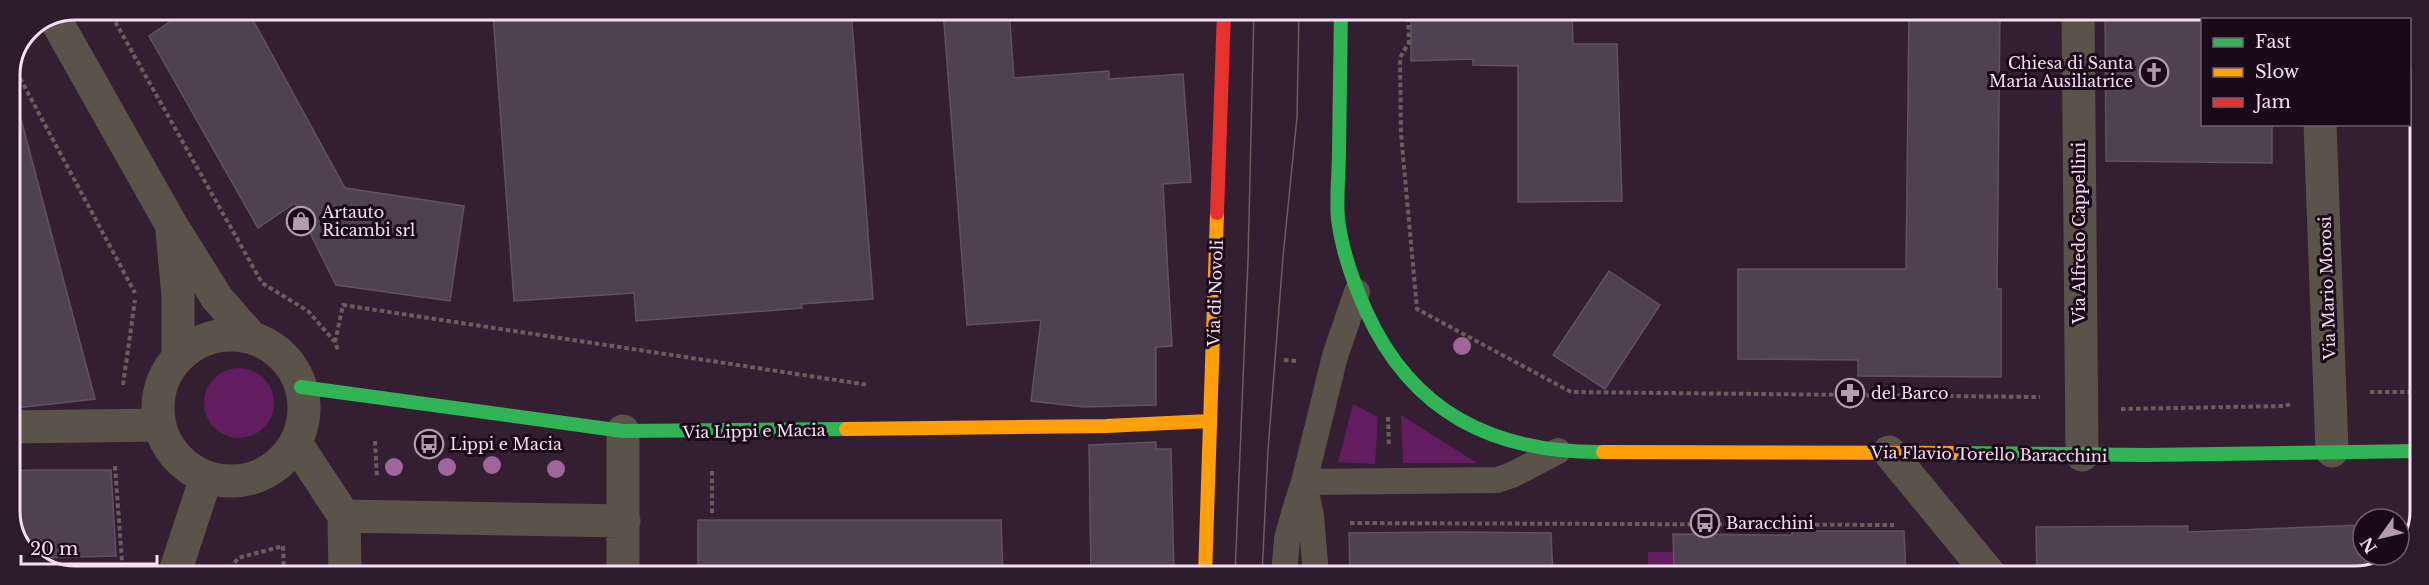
<svg xmlns="http://www.w3.org/2000/svg" width="2429" height="585" viewBox="0 0 2429 585" font-family="'Libre Baskerville',serif">
	<style>
		.green { fill: #631c5f }
		.building { fill: #4f4152; stroke: #605263; stroke-width: 1.5 }
		.lines { fill: none; stroke-linecap: round; stroke-linejoin: round }
		.path { stroke: #685e5c; stroke-width: 4; stroke-dasharray: 4.5 3; stroke-linecap: butt }
		.lane { stroke: #5b534a; stroke-width: 26 }
		.street { stroke: #5b534a; stroke-width: 33 }
		.fast { stroke: #30b455; stroke-width: 14 }
		.slow { stroke: #ff9f0a; stroke-width: 14 }
		.jam { stroke: #e5322d; stroke-width: 14 }
		.tram { stroke: #6b5f61; stroke-width: 1.5 }
		.tree { fill: #9f6699 }
		.labels { text-anchor: middle; stroke-width: 6; stroke-linejoin: round; paint-order: stroke }
		.poi-label { font-size: 16px; fill: #f7def4; stroke: #1a0a19; text-anchor: start }
		.street-label { font-size: 16px; fill: #f7def4; stroke: #1a0a19 }
		.rim { fill: none; stroke: #f7def4; stroke-width: 3 }
	</style>
	<rect width="100%" height="100%" fill="#341f32"/>
	<path class="green" d="M204 403a35 35 0 1 1 70 0a35 35 0 1 1-70 0Z
		M 1353,404 L 1378,417 L 1375,464 L 1338,462 Z
		M 1401,415 L 1477,463 L 1403,463 Z
		M 1648,552 L 1673,552 L 1674,575 L 1727,573 L 1727,576 L 1648,576 Z"/>
	<path class="building" d="M 189,9 L 247,9 L 345,188 L 464,206 L 450,301 L 336,285 L 295,203 L 258,228 L 149,36 Z
		M 576,9 L 851,9 L 873,299 L 801,304 L 802,308 L 636,321 L 634,293 L 514,301 L 493,14 Z
		M 943,9 L 1009,10 L 1014,78 L 1109,71 L 1109,79 L 1183,74 L 1191,182 L 1163,184 L 1172,346 L 1156,347 L 1156,405 L 1084,407 L 1031,401 L 1041,320 L 967,325 Z
		M 1411,10 L 1572,10 L 1573,44 L 1617,44 L 1622,201 L 1518,202 L 1518,66 L 1473,65 L 1473,59 L 1411,61 Z
		M 1909,10 L 2000,10 L 1997,289 L 2001,289 L 2001,377 L 1858,376 L 1858,360 L 1738,359 L 1738,269 L 1906,269 Z
		M 2105,10 L 2202,10 L 2202,124 L 2272,124 L 2272,163 L 2106,161 Z
		M 21,119 L 95,399 L 16,408 L 9,385 L 9,120 Z
		M 1609,271 L 1660,305 L 1605,389 L 1553,355 Z
		M 1156,442 L 1156,449 L 1171,449 L 1174,575 L 1091,575 L 1089,445 Z
		M 33,470 L 111,470 L 116,556 L 32,558 L 25,554 L 10,519 L 9,471 Z
		M 698,520 L 1001,520 L 1003,575 L 698,575 Z
		M 2419,523 L 2395,562 L 2355,576 L 2037,576 L 2036,527 L 2188,526 L 2188,532 L 2363,525 L 2363,555 L 2399,555 L 2399,524 Z
		M 1792,531 L 1904,531 L 1906,576 L 1674,575 L 1673,534 L 1792,535 Z
		M 1456,532 L 1551,533 L 1553,576 L 1350,575 L 1349,533 Z"/>
	<g class="lines">
		<path class="path" d="M 108,9 L 262,283 L 308,311 L 335,342 L 338,350
			M 1408,10 L 1409,42 L 1400,58 L 1401,134 L 1417,309 L 1571,392 L 2040,397
			M 13,65 L 135,293
			M 335,342 L 343,305 L 869,385
			M 1284,360 L 1297,361
			M 123,385 L 135,300
			M 2370,392 L 2419,392
			M 2121,409 L 2285,406 L 2290,404
			M 1388,417 L 1389,446
			M 375,441 L 377,478
			M 115,466 L 123,575
			M 712,471 L 712,513
			M 1350,523 L 1894,525
			M 226,575 L 238,558 L 283,546 L 284,575"/>
		<path class="lane" d="M 1304,482 L 1497,480 L 1512,475 L 1558,451
			M 1304,482 L 1311,516 L 1316,575
			M 1284,575 L 1287,539 L 1295,510 L 1304,482 L 1335,356 L 1357,292"/>
		<path class="street" d="M 2078,10 L 2082,455
			M 2315,10 L 2315,20
			M 54,17 L 172,226 L 217,298 L 251,337
			M 2320,124 L 2332,451
			M 172,231 L 178,296 L 178,357
			M158 408a73 73 0 1 1 146 0a73 73 0 1 1-146 0Z
			M 9,427 L 160,425
			M 296,443 L 344,516 L 345,575
			M 1889,452 L 1991,576
			M 344,516 L 624,521
			M 174,575 L 206,478
			M 623,575 L 623,431"/>
		<path class="fast" d="M 1341,10 C 1340,57 1340,104 1339,151 C 1339,173 1336,198 1338,219 C 1342,251 1353,282 1366,311 C 1412,413 1494,453 1603,452
			M 301,387 L 623,431 L 846,429
			M 1956,453 L 2145,455 L 2419,451"/>
		<path class="slow" d="M 846,429 L 1106,426 L 1209,421
			M 1603,452 L 1956,453
			M 1205,575 L 1217,213"/>
		<path class="jam" d="M 1217,213 L 1224,10"/>
		<path class="tram" d="M 1235,575 L 1248,260 L 1254,10
			M 1262,575 L 1268,450 L 1283,257 L 1297,117 L 1299,10"/>
	</g>
	<g class="tree">
		<circle cx="1462" cy="346" r="9"/>
		<circle cx="492" cy="465" r="9"/>
		<circle cx="394" cy="467" r="9"/>
		<circle cx="447" cy="467" r="9"/>
		<circle cx="556" cy="469" r="9"/>
	</g>
	<defs>
		<g id="church-ring" transform="scale(1.5)"><circle r="9.5" fill="#1a0a19" stroke="#b39bb0" stroke-width="1.5"/><path d="M-1.2-6h2.4v3.5h3.3v2.4h-3.3V6h-2.4V-.1h-3.3v-2.4h3.3Z" fill="#b39bb0"/></g>
		<g id="shop-ring" transform="scale(1.5)"><circle r="9.5" fill="#1a0a19" stroke="#b39bb0" stroke-width="1.5"/><path d="M-5-2.5h2.3a2.7 3.5 0 0 1 5.4 0H5L5.5 6h-11ZM-1.5-2.5h3a1.5 2.3 0 0 0-3 0Z" fill="#b39bb0"/></g>
		<g id="pharmacy-ring" transform="scale(1.5)"><circle r="9.5" fill="#1a0a19" stroke="#b39bb0" stroke-width="1.5"/><path d="M-2-6h4v4h4v4h-4v4h-4v-4h-4v-4h4Z" fill="#b39bb0"/></g>
		<g id="bus-ring" transform="scale(1.5)"><circle r="9.5" fill="#1a0a19" stroke="#b39bb0" stroke-width="1.5"/><path d="M-5-6H5V4H4V6H2V4H-2V6H-4V4H-5ZM-3.5-4V0h7V-4ZM-3.5 1.2v1.5H-2V1.2ZM2 1.2v1.5H3.5V1.2Z" fill="#b39bb0"/></g>
	</defs>
	<g fill-rule="evenodd">
		<use href="#church-ring" x="2154" y="72"/>
		<use href="#shop-ring" x="301" y="221"/>
		<use href="#pharmacy-ring" x="1850" y="393"/>
		<use href="#bus-ring" x="429" y="444"/>
		<use href="#bus-ring" x="1705" y="523"/>
	</g>
	<g class="labels">
		<g class="poi-label">
			<text x="2133" y="69" text-anchor="end">Chiesa di Santa<tspan x="2133" dy="18">Maria Ausiliatrice</tspan></text>
			<text x="322" y="218">Artauto<tspan x="322" dy="18">Ricambi srl</tspan></text>
			<text x="1871" y="399">del Barco</text>
			<text x="450" y="450">Lippi e Macia</text>
			<text x="1726" y="529">Baracchini</text>
		</g>
		<g class="street-label">
			<text transform="translate(2079 233) rotate(-90)" y="6">Via Alfredo Cappellini</text>
			<text transform="translate(2327 288) rotate(-92)" y="6">Via Mario Morosi</text>
			<text transform="translate(1215 293) rotate(-88)" y="6">Via di Novoli</text>
			<text transform="translate(754 431) rotate(-1)" y="6">Via Lippi e Macia</text>
			<text transform="translate(1989 454) rotate(1)" y="6">Via Flavio Torello Baracchini</text>
		</g>
	</g>
	<path d="M0 0H2429V585H0ZM75 20H2355A55 55 0 0 1 2410 75V511A55 55 0 0 1 2355 566H75A55 55 0 0 1 20 511V75A55 55 0 0 1 75 20Z" fill="#2c1b2b" fill-rule="evenodd"/>
	<path class="rim" d="M75 20H2355A55 55 0 0 1 2410 75V511A55 55 0 0 1 2355 566H75A55 55 0 0 1 20 511V75A55 55 0 0 1 75 20Z"/>
	<rect x="2201" y="18" width="210" height="108" fill="#1a0a19" stroke="#725f71" stroke-width="1.5"/>
	<rect x="2213" y="38" width="30" height="9" fill="#30b455" stroke="#725f71" stroke-width="1.5"/>
	<text x="2255" y="48" font-size="18" fill="#f7def4">Fast</text>
	<rect x="2213" y="68" width="30" height="9" fill="#ff9f0a" stroke="#725f71" stroke-width="1.5"/>
	<text x="2255" y="78" font-size="18" fill="#f7def4">Slow</text>
	<rect x="2213" y="98" width="30" height="9" fill="#e5322d" stroke="#725f71" stroke-width="1.5"/>
	<text x="2255" y="108" font-size="18" fill="#f7def4">Jam</text>
	<g transform="translate(2381 537) rotate(236)"><circle r="28" fill="#1a0a19" stroke="#725f71" stroke-width="1.5"/>
	<path d="M0-4.5L10 22L0 15L-10 22Z" fill="#b39bb0"/>
	<text y="-9" font-size="16" font-weight="bold" text-anchor="middle" fill="#f7def4">N</text>
	</g>
	<path d="M21 555v9h136v-9" fill="none" stroke="#f7def4" stroke-width="3"/>
	<text x="30" y="555" font-size="18" fill="#f7def4" stroke="#1a0a19" stroke-width="4.5" paint-order="stroke">20 m</text>
</svg>
